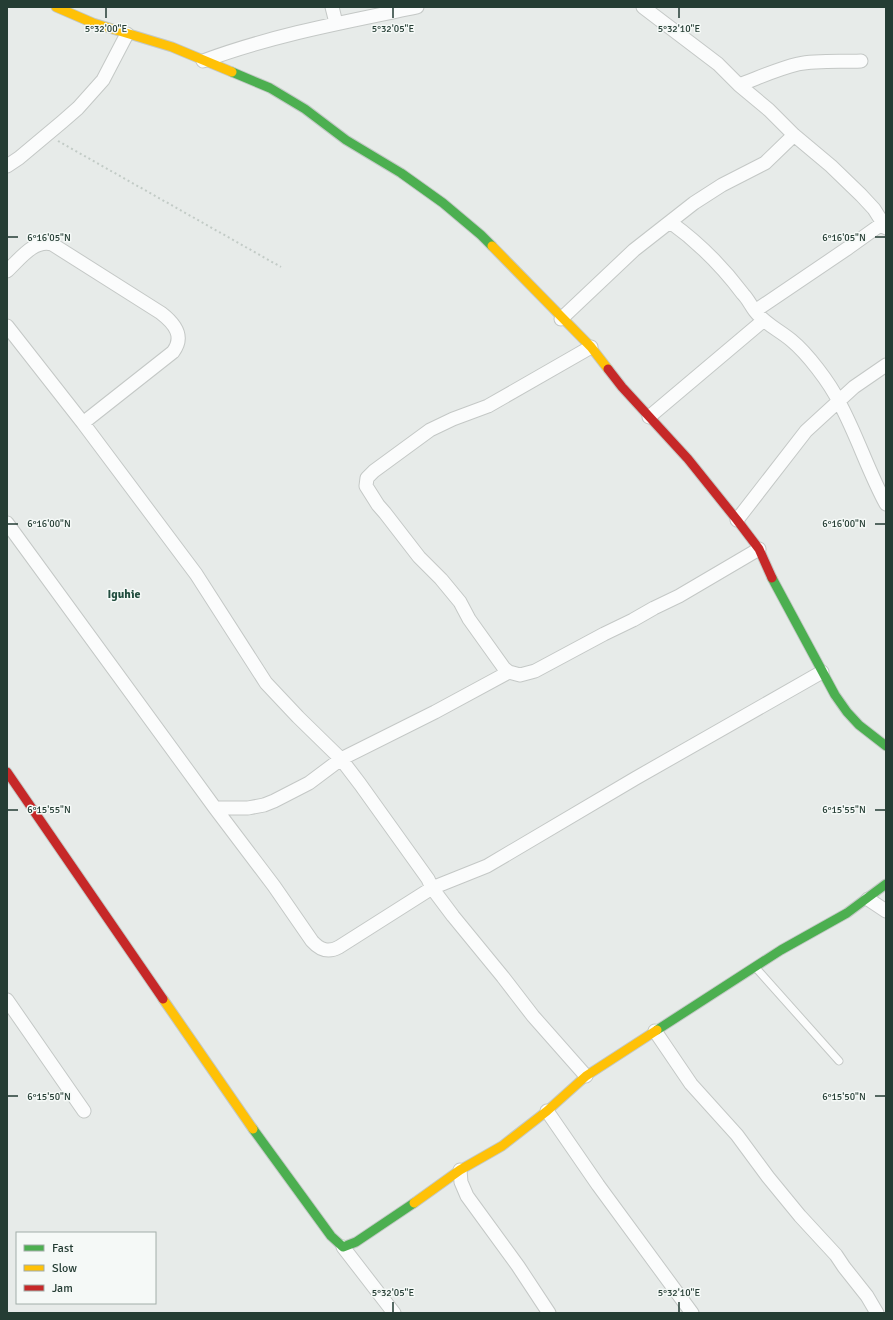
<svg xmlns="http://www.w3.org/2000/svg" width="893" height="1320" viewBox="0 0 893 1320" font-family="Signika,sans-serif">
	<style>
		.lines { fill: none; stroke-linecap: round; stroke-linejoin: round }
		.lane-casing { stroke: #c4c8c6; stroke-width: 9 }
		.street-casing { stroke: #c4c8c6; stroke-width: 15 }
		.fast-casing { stroke: #c3c9c6; stroke-width: 11 }
		.slow-casing { stroke: #c3c9c6; stroke-width: 11 }
		.jam-casing { stroke: #c3c9c6; stroke-width: 11 }
		.path { stroke: #c2cbc6; stroke-width: 2; stroke-dasharray: 2 3; stroke-linecap: butt }
		.lane { stroke: #fbfcfc; stroke-width: 7 }
		.street { stroke: #fbfcfc; stroke-width: 13 }
		.fast { stroke: #4caf50; stroke-width: 9 }
		.slow { stroke: #ffc107; stroke-width: 9 }
		.jam { stroke: #c62828; stroke-width: 9 }
		.ticks { fill: none; stroke: #253d34; stroke-width: 1.5 }
		.labels { text-anchor: middle; stroke-width: 3; stroke-linejoin: round; paint-order: stroke }
		.quarter-label { font-size: 12px; font-weight: bold; fill: #224e3f; stroke: #f5f9f7 }
		.ticks-label { font-size: 10px; text-anchor: middle; fill: #253d34; stroke: #f5f9f7; stroke-width: 3; stroke-linejoin: round; paint-order: stroke }
	</style>
	<rect width="100%" height="100%" fill="#e7ebe9"/>
	<g class="lines">
		<g class="lane-casing">
			<path id="lane" d="M 756,968 L 839,1061"/>
		</g>
		<g class="street-casing">
			<path id="street" d="M 332,7 L 336,23
				M 643,7 L 718,64 L 739,85 L 769,110 L 794,135 L 831,166 L 861,195 L 874,209 L 886,228
				M 203,61 C 273,35 344,22 417,7
				M 739,85 C 758,78 777,69 798,64 C 818,60 840,62 861,61
				M 7,166 L 19,158 L 62,122 L 78,108 L 103,80 L 127,34
				M 670,222 C 698,242 722,266 743,294 C 748,299 751,306 755,311 C 765,324 779,330 791,340 C 807,353 830,383 839,402 C 857,435 868,471 886,504
				M 7,271 C 20,259 34,239 52,244 L 161,313 C 174,323 185,336 173,352 L 83,423
				M 755,311 L 848,248 L 883,223
				M 561,319 L 634,250 L 694,203 L 722,185 L 765,163 L 794,135
				M 7,326 L 83,423 L 196,574 L 266,683 L 298,717 L 341,759 L 360,784 L 428,879 L 432,888 L 453,916 L 503,977 L 533,1016 L 586,1076
				M 591,347 L 488,406 L 453,419 L 430,430 L 374,471 L 367,478 L 366,486 L 378,505 L 385,513 L 419,557 L 441,579 L 460,602 L 469,619 L 504,668 L 509,672 L 520,675 L 535,671 L 604,634 L 633,620 L 654,608 L 679,596 L 759,549
				M 649,417 L 764,320
				M 737,520 L 806,431 L 854,387 L 886,365
				M 7,523 L 215,808 L 274,886 L 312,941 C 320,950 328,953 339,947 L 432,888 L 487,866 L 636,778 L 822,672
				M 215,808 L 248,808 L 264,805 L 274,801 L 309,783 L 341,759 L 435,712 L 509,672
				M 868,899 L 886,911
				M 7,1000 L 84,1111
				M 655,1031 L 691,1084 L 737,1135 L 768,1177 L 800,1216 L 836,1255 L 844,1267 L 867,1296 L 877,1313
				M 547,1111 L 598,1185 L 692,1313
				M 460,1170 L 461,1182 L 467,1196 L 518,1266 L 549,1313
				M 343,1247 L 394,1313"/>
		</g>
		<g class="fast-casing">
			<path id="fast" d="M 232,72 L 270,88 L 305,109 L 346,140 L 401,173 L 443,203 L 481,235 L 492,246
				M 772,578 L 835,695 L 847,712 L 859,725 L 886,746
				M 657,1030 L 781,950 L 847,913 L 886,884
				M 253,1129 L 331,1236 L 343,1247 L 356,1242 L 414,1203"/>
		</g>
		<g class="slow-casing">
			<path id="slow" d="M 56,7 L 93,23 L 172,47 L 232,72
				M 492,246 L 591,347 L 608,369
				M 163,999 L 253,1129
				M 414,1203 L 460,1170 L 502,1146 L 547,1111 L 586,1076 L 657,1030"/>
		</g>
		<g class="jam-casing">
			<path id="jam" d="M 608,369 L 622,387 L 688,459 L 737,520 L 759,549 L 772,578
				M 7,772 L 163,999"/>
		</g>
		<path class="path" d="M 58,141 L 281,267"/>
		<use href="#lane" class="lane"/>
		<use href="#street" class="street"/>
		<use href="#fast" class="fast"/>
		<use href="#slow" class="slow"/>
		<use href="#jam" class="jam"/>
	</g>
	<path class="ticks" d="M 106,8 L 106,18M 393,8 L 393,18M 679,8 L 679,18M 8,237 L 18,237M 875,237 L 885,237M 8,524 L 18,524M 875,524 L 885,524M 8,810 L 18,810M 875,810 L 885,810M 8,1096 L 18,1096M 875,1096 L 885,1096M 393,1302 L 393,1312M 679,1302 L 679,1312"/>
	<g class="labels">
		<g class="quarter-label">
			<text x="124" y="598">Iguhie</text>
		</g>
	</g>
	<g class="ticks-label">
		<text x="106" y="32">5°32'00"E</text>
		<text x="393" y="32">5°32'05"E</text>
		<text x="679" y="32">5°32'10"E</text>
		<text x="49" y="241">6°16'05"N</text>
		<text x="844" y="241">6°16'05"N</text>
		<text x="49" y="527">6°16'00"N</text>
		<text x="844" y="527">6°16'00"N</text>
		<text x="49" y="813">6°15'55"N</text>
		<text x="844" y="813">6°15'55"N</text>
		<text x="49" y="1100">6°15'50"N</text>
		<text x="844" y="1100">6°15'50"N</text>
		<text x="393" y="1296">5°32'05"E</text>
		<text x="679" y="1296">5°32'10"E</text>
	</g>
	<rect width="893" height="1320" fill="none" stroke="#253d34" stroke-width="16"/>
	<rect x="16" y="1232" width="140" height="72" fill="#f5f9f7" stroke="#a2aea9"/>
	<rect x="24" y="1245" width="20" height="6" fill="#4caf50" stroke="#a2aea9"/>
	<text x="52" y="1252" font-size="12" fill="#253d34">Fast</text>
	<rect x="24" y="1265" width="20" height="6" fill="#ffc107" stroke="#a2aea9"/>
	<text x="52" y="1272" font-size="12" fill="#253d34">Slow</text>
	<rect x="24" y="1285" width="20" height="6" fill="#c62828" stroke="#a2aea9"/>
	<text x="52" y="1292" font-size="12" fill="#253d34">Jam</text>
</svg>
